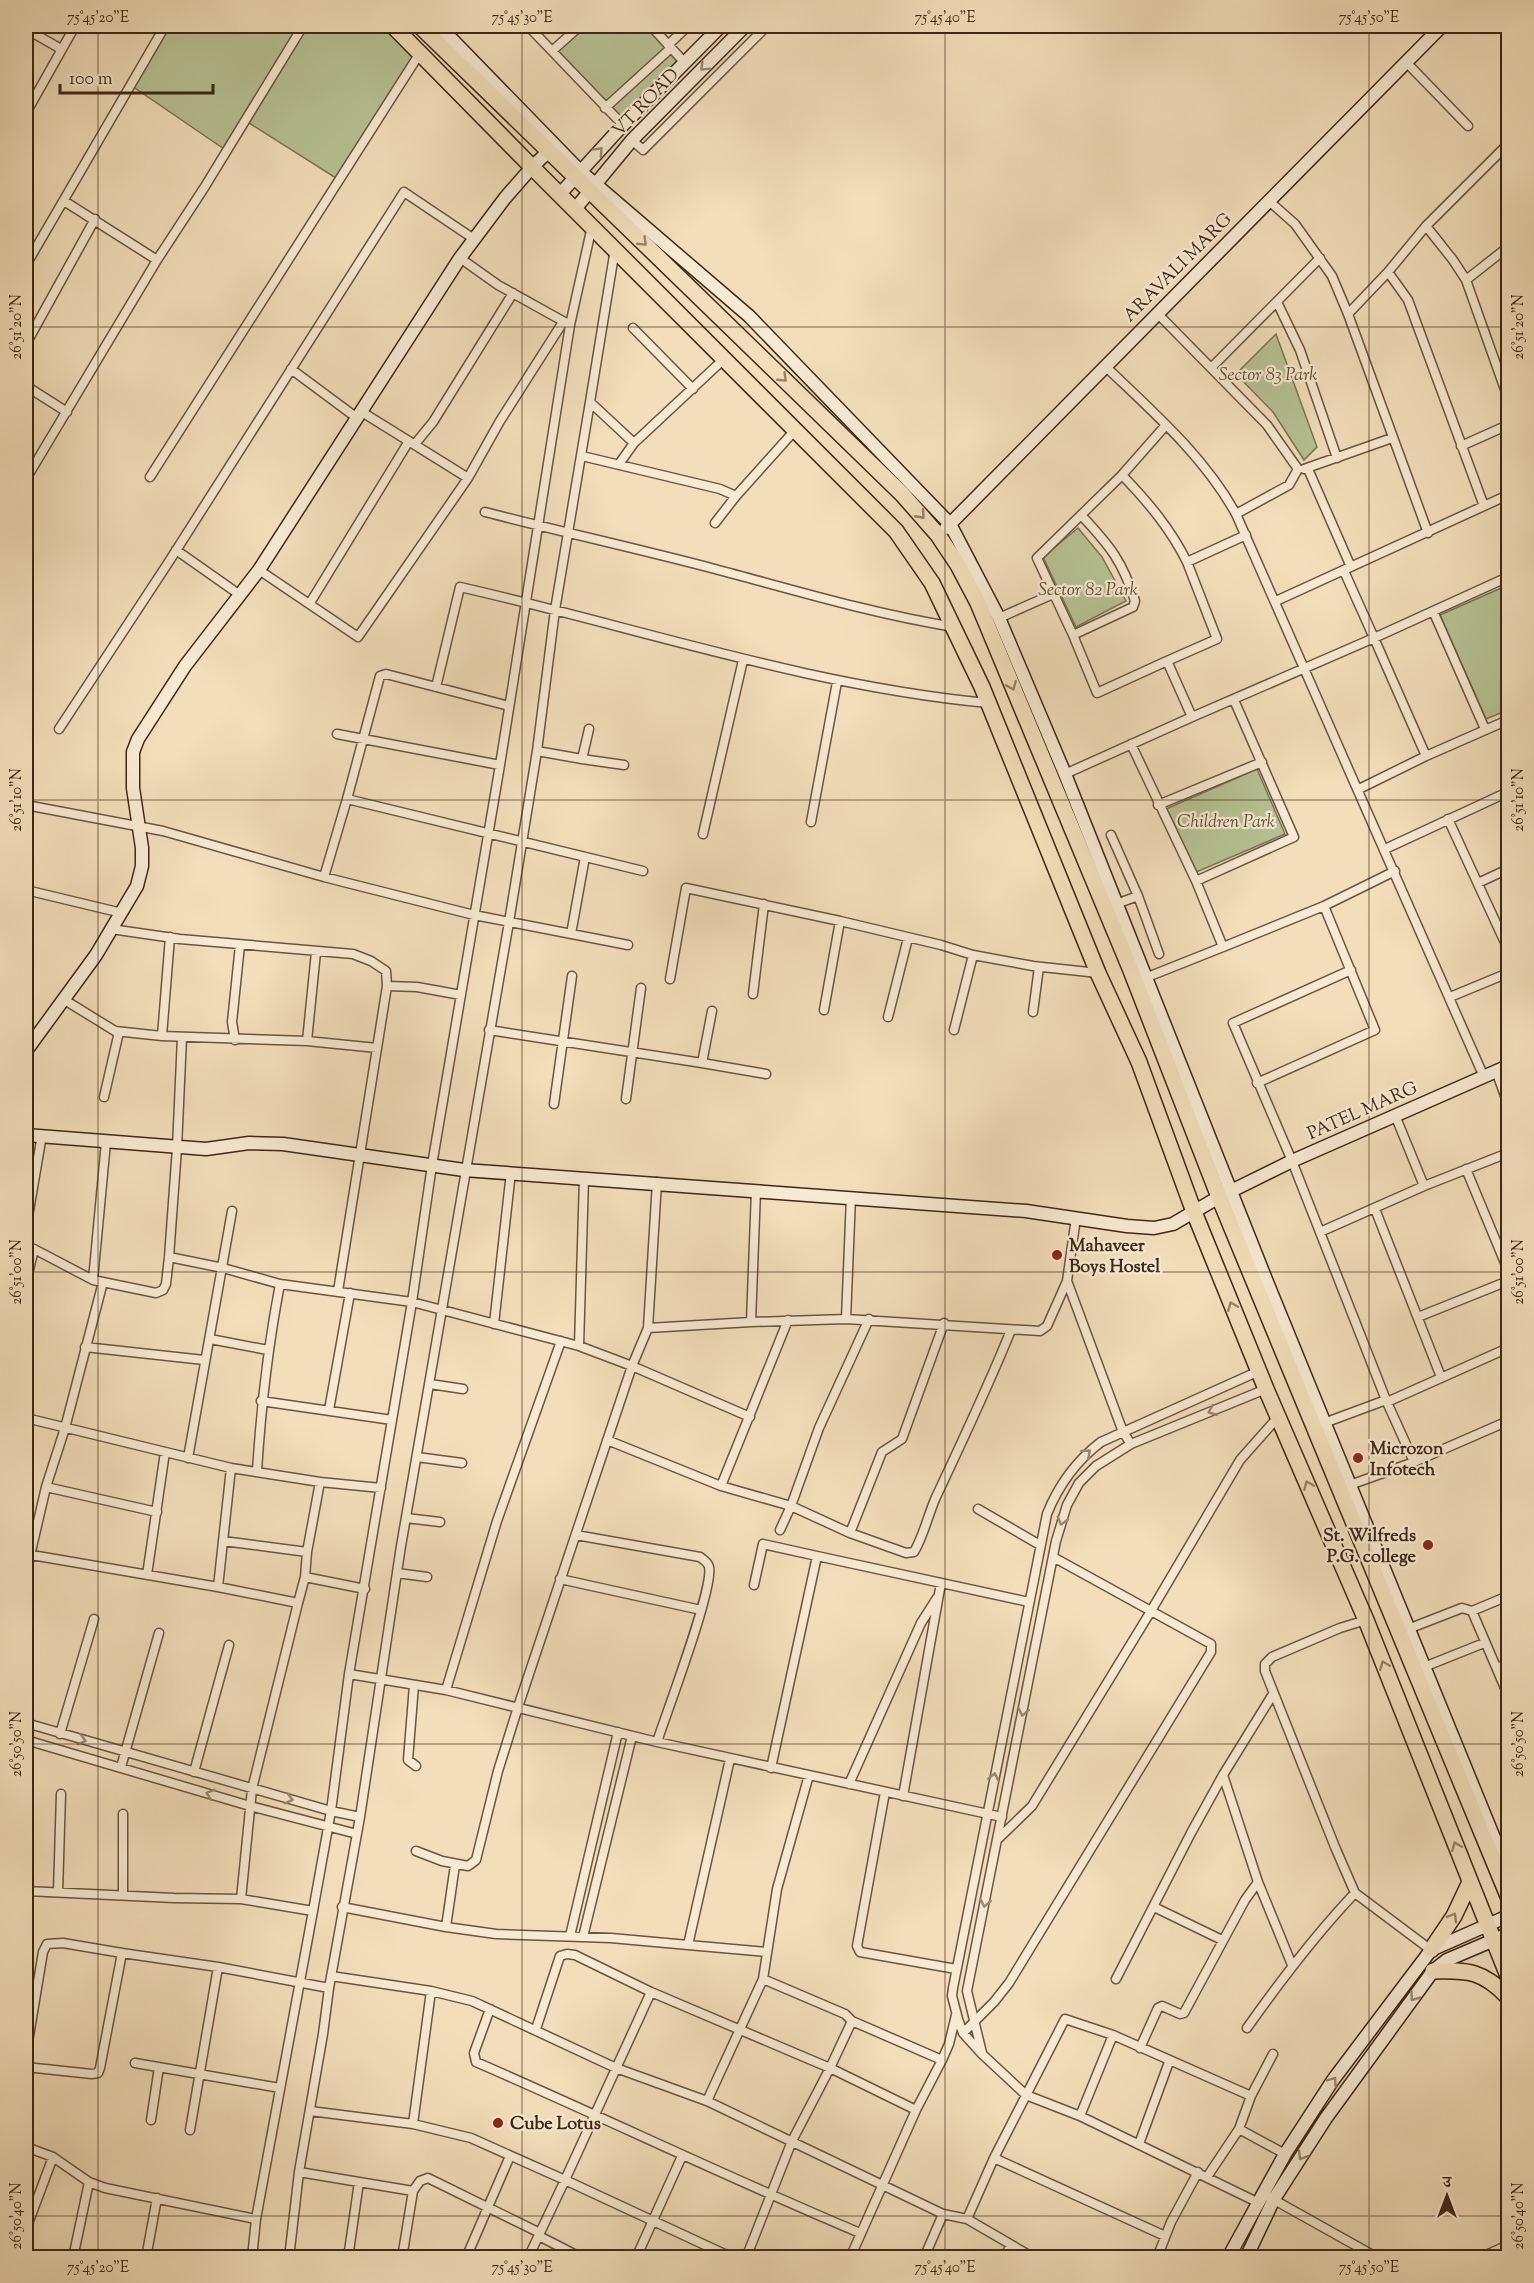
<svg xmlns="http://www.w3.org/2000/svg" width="1534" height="2283" viewBox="0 0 1534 2283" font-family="'Sorts Mill Goudy','Noto Serif Devanagari',serif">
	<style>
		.green { fill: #b6c294; stroke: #7a7456; stroke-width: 1.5 }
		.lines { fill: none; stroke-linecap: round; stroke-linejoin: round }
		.street-casing { stroke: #6a5540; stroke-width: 11 }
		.secondary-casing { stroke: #3d2717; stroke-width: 15 }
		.highway-casing { stroke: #3d2717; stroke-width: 18 }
		.street { stroke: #f7ead2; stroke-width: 8 }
		.secondary { stroke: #f7ead2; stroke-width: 12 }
		.highway { stroke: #f2deba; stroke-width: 15 }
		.oneway { stroke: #9a8874 }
		.oneway2 { stroke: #988268 }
		.ticks { fill: none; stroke: #3d2717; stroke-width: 1.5; stroke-opacity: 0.45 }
		.poi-dot { fill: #8f2418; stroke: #f7ead2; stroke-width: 2 }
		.labels { text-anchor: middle; stroke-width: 4.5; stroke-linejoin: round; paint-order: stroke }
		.street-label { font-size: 18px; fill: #3d2717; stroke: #f7ead2 }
		.park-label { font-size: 18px; font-style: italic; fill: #5b4e36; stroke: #f7ead2 }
		.poi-label { font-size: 18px; font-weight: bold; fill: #3d2717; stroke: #f7ead2; text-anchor: start }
		.neatline { fill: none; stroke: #3d2717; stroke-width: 2 }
		.ticks-label { font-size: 15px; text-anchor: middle; fill: #3d2717 }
	</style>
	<rect width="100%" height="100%" fill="#f2deba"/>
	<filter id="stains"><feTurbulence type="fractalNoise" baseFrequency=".00333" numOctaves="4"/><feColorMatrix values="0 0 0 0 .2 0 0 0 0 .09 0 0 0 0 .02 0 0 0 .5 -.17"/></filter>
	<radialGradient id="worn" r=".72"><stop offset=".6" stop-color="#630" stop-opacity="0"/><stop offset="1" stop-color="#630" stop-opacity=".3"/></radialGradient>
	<path class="green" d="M 165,26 L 393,26 L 421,52 L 339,180 L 246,121 L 227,151 L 132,86 Z
		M 580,26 L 651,26 L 685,63 L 623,125 L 552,51 Z
		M 1276,334 L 1317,447 L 1304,460 L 1273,412 L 1236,374 Z
		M 1078,528 L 1102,557 L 1126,601 L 1076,627 L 1043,557 Z
		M 1508,585 L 1508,643 L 1502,646 L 1508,662 L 1508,710 L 1486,719 L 1440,615 Z
		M 1257,769 L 1285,834 L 1194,873 L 1166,809 Z"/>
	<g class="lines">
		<g class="street-casing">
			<path id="street" d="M 528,26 L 623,125
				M 651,26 L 685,63
				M 26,29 L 61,49
				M 668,45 L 688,26
				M 552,51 L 580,26
				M 1406,62 L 1468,126
				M 605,108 L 671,48
				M 26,113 L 75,26
				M 632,140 L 643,150 L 767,26
				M 64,201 L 157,260
				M 1269,201 L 1295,224 L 1332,276 L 1348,314 L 1428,533
				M 1426,226 L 1453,260 L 1466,280 L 1508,398
				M 26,265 L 165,26
				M 1388,272 L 1408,300 L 1484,506
				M 1466,280 L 1508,247
				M 1277,302 L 1300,350 L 1337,458
				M 1157,313 L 1267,425 L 1298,469 L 1289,485 L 1236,514
				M 1348,314 L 1388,272 L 1426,226 L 1508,144
				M 570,325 L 592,226
				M 633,328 L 693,389
				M 26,344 L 95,219
				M 1105,366 C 1152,411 1204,456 1236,514 L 1484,1077
				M 1211,368 L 1320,258
				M 291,369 L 357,418
				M 26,386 L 67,412
				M 590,402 L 615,249
				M 362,412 L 468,478
				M 1166,425 L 1122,475 L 1037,558 L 1073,635 L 1097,693 L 1167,661
				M 415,444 L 433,422 L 513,293
				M 1461,446 L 1508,425
				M 582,456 L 720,489 L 736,496 L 796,429
				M 619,464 L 634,443 L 725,358
				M 1304,469 L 1392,438
				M 1308,469 L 1351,567
				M 1122,475 C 1148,502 1170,528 1187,562 L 1246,535
				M 150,477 L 420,53
				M 26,479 L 157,260 L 204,188 L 303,26
				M 485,512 C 562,532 639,549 715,569 C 794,590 873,614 954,627
				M 715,523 L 736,496
				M 176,550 L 240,595
				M 1187,562 L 1217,639 L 1167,661 L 1192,717 L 1374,638 L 1426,756
				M 259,570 L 358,637 L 468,478 L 500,421 L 563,322
				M 1344,571 L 1374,638 L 1508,577
				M 1276,601 L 1508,495
				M 310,603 L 409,441
				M 1433,611 L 1485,729
				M 999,618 L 1053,594
				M 1073,635 L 1133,607 L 1135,601 C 1123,562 1110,546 1082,516
				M 436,687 L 460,587 C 636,627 808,686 988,703
				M 59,729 L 170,560 L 404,192 L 474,239
				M 337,734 L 500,765
				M 1131,744 L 1196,881 L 1223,947 L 1145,978
				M 537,751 L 582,759 L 589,729
				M 582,759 L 624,765
				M 1065,774 L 1192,717
				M 1359,789 L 1426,756 L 1508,720
				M 347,799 L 380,676 L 386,674 L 509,706
				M 26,805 L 163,831 L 324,877 L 474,915 L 628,945
				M 1158,805 L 1262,762
				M 1448,819 L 1508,949
				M 811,822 L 837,682
				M 703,834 L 743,660
				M 1111,835 L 1138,896 L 1116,904
				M 1385,849 L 1508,792
				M 324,877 L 347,799 L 643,871
				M 1196,881 L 1294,837 L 1234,700
				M 1478,883 L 1508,869
				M 26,890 L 122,913
				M 1138,896 L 1159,954
				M 111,929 L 180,939 L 353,954 L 371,961 L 386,971 L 387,986 L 338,1291
				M 571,934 L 585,857
				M 1223,947 L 1324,906 L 1395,871
				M 1351,970 L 1233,1023 L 1292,1161 L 1386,1400 L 1414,1462
				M 670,979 L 686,888 L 840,921 L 941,945 L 973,955 L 1033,966 L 1098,973
				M 387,986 L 417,987 L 461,995
				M 753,994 L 764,904
				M 1450,997 L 1508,973
				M 63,999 L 115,1031 L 162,1036 L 170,937
				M 824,1010 L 840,921
				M 1033,1012 L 1039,967
				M 888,1017 L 908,938
				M 489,1030 L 702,1063 L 712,1011
				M 954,1030 L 973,955
				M 162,1036 L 307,1041 L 316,952
				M 235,1040 L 232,1022 L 240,945
				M 307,1041 L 377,1048
				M 702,1063 L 766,1074
				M 1496,1071 L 1508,1104
				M 1257,1083 L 1375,1030 L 1324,906
				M 104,1097 L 119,1032
				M 626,1099 L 641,988
				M 554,1104 L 572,976
				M 1395,1115 L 1424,1186
				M 1466,1169 L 1508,1270
				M 1375,1209 L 1441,1377
				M 26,1228 L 42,1135
				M 1320,1232 L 1424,1186 L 1508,1153
				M 26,1247 L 34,1249 L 93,1280 L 156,1293 L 163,1290 L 166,1284 L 169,1257 L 177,1148 L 182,1037
				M 169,1257 L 223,1268 L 280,1284 L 412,1302 L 579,1346 L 632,1366 L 750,1417
				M 93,1280 L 106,1142
				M 1067,1281 L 1123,1432 L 1131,1444
				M 26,1282 L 34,1249
				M 1418,1317 L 1508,1281
				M 846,1319 L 851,1197
				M 751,1322 L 756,1190
				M 494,1324 L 511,1172
				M 648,1328 L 751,1322 L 846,1319 L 1040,1331 L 1047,1326 L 1067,1281 L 1076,1218
				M 210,1339 L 268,1350
				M 579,1346 L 584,1178
				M 85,1347 L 204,1360
				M 430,1384 L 463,1389
				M 261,1401 L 392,1420
				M 1387,1402 L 1508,1348
				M 329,1410 L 350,1293
				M 26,1418 L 231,1468 L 320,1482 L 381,1488
				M 1324,1423 L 1386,1400
				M 607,1440 L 721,1486 L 788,1320
				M 417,1457 L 462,1463
				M 188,1458 L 232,1211
				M 231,1468 L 218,1587 L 298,1603 L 305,1577
				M 257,1471 C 261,1408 268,1346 280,1284
				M 320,1482 L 307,1552 L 305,1577 L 365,1589
				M 721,1486 L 791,1506 L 819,1428 L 869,1319
				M 1347,1486 L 1414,1462 L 1508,1421
				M 46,1487 L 157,1512
				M 978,1509 L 1040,1545
				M 406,1518 L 440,1522
				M 780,1530 L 791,1506 L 850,1533 L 906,1553 L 914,1552 C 924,1535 928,1515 936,1497 C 962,1442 988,1387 1011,1330
				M 850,1533 L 882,1452 L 902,1439 L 944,1323
				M 576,1535 L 700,1557 C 704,1560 708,1562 709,1567 C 714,1588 666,1714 657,1742
				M 223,1541 L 307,1552
				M 26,1554 L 218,1587
				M 817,1556 L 1029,1602
				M 1053,1557 L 1151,1611 L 1240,1460 L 1279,1416
				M 26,1573 L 46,1487 L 65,1428 L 103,1282
				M 397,1573 L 427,1577
				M 147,1575 L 165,1452
				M 560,1579 L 701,1610
				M 754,1585 L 763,1544 L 817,1556 L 771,1768
				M 1472,1611 L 1508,1695
				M 1366,1620 L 1340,1628 L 1272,1657 L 1265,1664 L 1265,1671 L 1335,1847 L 1355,1893 L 1431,1950
				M 1408,1629 L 1462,1608 L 1472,1611 L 1508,1596
				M 1424,1667 L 1484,1643
				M 1498,1667 L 1508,1664
				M 349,1674 L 446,1690 L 657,1742 L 1002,1817
				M 414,1685 L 408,1760 L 416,1766
				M 446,1690 L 497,1521 L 561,1341
				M 26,1723 L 331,1811 L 360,1817
				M 60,1734 L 94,1619
				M 26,1740 L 250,1806 L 357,1834
				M 730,1759 L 688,1945 L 766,1952
				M 121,1767 L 159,1633
				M 194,1772 L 229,1645
				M 849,1784 L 921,1623 L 937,1598
				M 885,1792 L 857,1946 L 860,1952 L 956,1969
				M 903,1796 L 941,1583
				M 123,1814 L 123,1895
				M 416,1851 L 442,1861 L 468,1866 L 476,1860 L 498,1771 L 518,1707 L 632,1366 L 648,1328 L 657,1182
				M 1258,1882 L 1292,1965
				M 26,1891 L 174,1898 L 241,1899 L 313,1911 L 256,2219
				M 58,1892 L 61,1794
				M 241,1899 L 252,1789 L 298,1603
				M 342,1907 L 446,1927 L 455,1865
				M 1154,1907 L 1222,1940
				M 313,1911 L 331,1811 L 349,1674 L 412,1302 L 432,1165 L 500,765 L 570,325 L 498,285 L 460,258
				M 446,1927 L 496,1934 L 611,1938 L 688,1945
				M 570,1936 L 618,1732
				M 583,1937 L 632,1736
				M 331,1976 L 431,1991 L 472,2001 L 616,2068 L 707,2101 L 943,2214 L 967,2219 L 1034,2258
				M 763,1979 L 845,2014 L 852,2021 L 942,2060 L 916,2110 L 850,2258
				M 1116,1979 L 1191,1833 L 1223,1775 L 1273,1694
				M 490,2009 L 474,2053 L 476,2062 C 605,2118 731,2179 860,2233
				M 1247,2028 C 1281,1980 1315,1935 1355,1893
				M 536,2029 L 560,1956 L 567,1954 L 575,1955 L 651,1992
				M 963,2033 L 994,2002 L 1009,1983 L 1211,1652 L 1211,1644 L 1151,1611 L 1032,1806 L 998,1839
				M 1140,2048 L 1158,2008 L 1162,2006 L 1180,2014 L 1184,2013 L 1245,1900 L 1258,1882 L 1223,1775
				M 982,2053 L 967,1991 L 1056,1541 L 1067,1505 L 1079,1483 L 1096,1466 L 1131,1444 L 1266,1389
				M 26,2054 L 43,1952 L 47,1944 L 63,1943 L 122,1953
				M 942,2060 L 949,2044 L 956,2015
				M 135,2063 L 280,2088
				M 26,2067 L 92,2074 L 98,2073 L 100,2068 L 122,1953 L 218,1967 L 329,1988
				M 707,2101 L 763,1979 L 777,1889 L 809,1775
				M 310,2111 L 413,2124 L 471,2138 L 565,2180 L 651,1992 L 830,2068 L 916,2110
				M 1080,2116 L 1113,2035
				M 151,2120 L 159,2067
				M 413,2124 L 431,1991
				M 1239,2129 L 1285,2154
				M 190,2130 L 218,1967
				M 1139,2144 L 1169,2062
				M 26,2147 L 53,2157 L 26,2229
				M 53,2157 L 89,2182
				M 994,2158 L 1165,2236
				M 299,2172 L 413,2191 L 420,2181 L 428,2178 L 540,2233
				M 1207,2177 L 1239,2129 L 1251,2096 L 1273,2054
				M 1269,2197 L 1378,2258
				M 1259,2203 L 1080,2116 L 1026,2095 L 982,2054 L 963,2033 L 958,2019 L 952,1996 L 953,1988 L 1047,1514 C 1059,1484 1076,1461 1101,1442 L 1259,1371
				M 967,2219 L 994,2158 L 1065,2019 L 1113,2035 L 1251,2096
				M 539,2236 L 582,2258
				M 73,2258 L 89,2182 L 105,2188 L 256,2219 L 252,2258
				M 146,2258 L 157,2198
				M 289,2258 L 299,2172 L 323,2034 L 329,1988 L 360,1817 L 401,1546 L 509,922 L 537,751 L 555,610 L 590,402 L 634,443
				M 348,2258 L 359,2182
				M 402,2258 L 413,2191
				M 466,2258 L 510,2156
				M 528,2258 L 565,2180 L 733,2258
				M 636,2258 L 682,2156
				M 746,2258 L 792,2141 L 830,2068 L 852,2021
				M 924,2258 L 943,2214
				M 1004,2258 L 1011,2245
				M 1157,2258 L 1171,2222 L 1198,2172
				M 1480,2258 L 1508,2245"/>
		</g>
		<g class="secondary-casing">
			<path id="secondary" d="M 439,26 L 580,171 L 749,316 L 950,524 L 999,618 L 1065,774 L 1267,1282 L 1508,1872
				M 560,194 L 623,125 L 721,26
				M 575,209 L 632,140 L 745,26
				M 946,528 L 1442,26
				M 26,1051 L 96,955 L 137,886 L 142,866 L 142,848 L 133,788 L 133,752 L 138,739 L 185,666 L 259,570 L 460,258 L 505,198 L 532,167 L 550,150
				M 26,1135 L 206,1149 L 249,1143 L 283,1144 L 464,1170 L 1026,1211 L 1127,1226 L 1154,1228 L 1173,1224 L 1219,1197 L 1292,1161 L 1508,1066
				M 1228,2258 L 1285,2154 L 1333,2080 L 1431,1950 L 1508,1916
				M 1246,2258 L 1274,2199 L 1326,2118 L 1433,1971 L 1447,1960 L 1508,1934"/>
		</g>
		<g class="highway-casing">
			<path id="highway" d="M 393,26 L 532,167 L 896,531 L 932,583 L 982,687 L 1098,973 L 1139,1062 L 1194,1212 L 1266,1389 L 1366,1620 L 1508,1976
				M 420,26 L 902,494 L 938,535 L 958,565 L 978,603 L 1130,968 L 1219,1197 L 1508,1896
				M 1431,1950 L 1454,1916 L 1470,1882
				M 1433,1971 C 1469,1970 1483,1971 1508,1997"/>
		</g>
		<use href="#street" class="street"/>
		<use href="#secondary" class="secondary"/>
		<use href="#highway" class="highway"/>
	</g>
	<defs><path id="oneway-chevron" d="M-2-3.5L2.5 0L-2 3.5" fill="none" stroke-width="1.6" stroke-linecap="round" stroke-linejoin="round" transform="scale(1.5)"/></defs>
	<g class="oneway">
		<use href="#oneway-chevron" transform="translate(704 67) rotate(135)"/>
		<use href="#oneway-chevron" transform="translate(599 151) rotate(-47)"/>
		<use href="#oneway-chevron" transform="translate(1212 1411) rotate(158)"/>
		<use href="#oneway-chevron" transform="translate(1087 1453) rotate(-41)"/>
		<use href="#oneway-chevron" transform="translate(1062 1521) rotate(106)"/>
		<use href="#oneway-chevron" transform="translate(1023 1712) rotate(101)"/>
		<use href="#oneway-chevron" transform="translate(82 1740) rotate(16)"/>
		<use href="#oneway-chevron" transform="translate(994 1777) rotate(-79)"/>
		<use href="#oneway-chevron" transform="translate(210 1794) rotate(-163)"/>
		<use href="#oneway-chevron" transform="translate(289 1799) rotate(15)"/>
		<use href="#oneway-chevron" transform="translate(985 1903) rotate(101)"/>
		<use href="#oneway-chevron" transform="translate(1414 1997) rotate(126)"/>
		<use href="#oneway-chevron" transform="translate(1333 2081) rotate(-55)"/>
		<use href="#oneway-chevron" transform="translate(1302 2156) rotate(122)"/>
	</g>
	<g class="oneway2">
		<use href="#oneway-chevron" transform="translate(643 242) rotate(44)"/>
		<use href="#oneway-chevron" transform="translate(783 378) rotate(44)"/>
		<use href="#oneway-chevron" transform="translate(921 515) rotate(48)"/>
		<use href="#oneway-chevron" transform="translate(1012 686) rotate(68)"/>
		<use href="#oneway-chevron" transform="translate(1232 1306) rotate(-112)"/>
		<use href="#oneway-chevron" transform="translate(1308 1485) rotate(-113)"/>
		<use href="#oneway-chevron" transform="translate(1384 1665) rotate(-112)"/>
		<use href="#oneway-chevron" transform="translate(1456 1846) rotate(-112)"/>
		<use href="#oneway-chevron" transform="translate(1453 1917) rotate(-60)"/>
	</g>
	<path class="ticks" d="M 98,26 L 98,2258M 522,26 L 522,2258M 945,26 L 945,2258M 1369,26 L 1369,2258M 26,327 L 1508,327M 26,800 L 1508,800M 26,1272 L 1508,1272M 26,1744 L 1508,1744M 26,2216 L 1508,2216"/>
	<g class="poi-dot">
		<circle cx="1057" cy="1255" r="6"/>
		<circle cx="1358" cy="1458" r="6"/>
		<circle cx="1428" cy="1545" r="6"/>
		<circle cx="498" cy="2123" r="6"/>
	</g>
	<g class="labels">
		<g class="street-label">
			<text transform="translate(645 102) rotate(-46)" y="6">VT ROAD</text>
			<text transform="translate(1177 267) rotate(-45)" y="6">ARAVALI MARG</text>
			<text transform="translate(1362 1110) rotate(-24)" y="6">PATEL MARG</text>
		</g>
		<g class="park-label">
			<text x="1268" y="380">Sector 83 Park</text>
			<text x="1088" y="595">Sector 82 Park</text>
			<text x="1226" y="827">Children Park</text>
		</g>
		<g class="poi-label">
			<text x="1069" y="1251">Mahaveer<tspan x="1069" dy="21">Boys Hostel</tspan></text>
			<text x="1370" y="1454">Microzon<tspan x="1370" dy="21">Infotech</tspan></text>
			<text x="1416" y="1541" text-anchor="end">St. Wilfreds<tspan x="1416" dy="21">P.G. college</tspan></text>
			<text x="510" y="2129">Cube Lotus</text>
		</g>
	</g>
	<rect width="1534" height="2283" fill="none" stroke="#f2deba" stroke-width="66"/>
	<g transform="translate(1447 2196)" stroke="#f7ead2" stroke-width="4.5" paint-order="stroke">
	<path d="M0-4.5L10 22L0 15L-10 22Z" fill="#3d2717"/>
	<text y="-9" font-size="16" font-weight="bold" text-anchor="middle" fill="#3d2717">उ</text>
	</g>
	<path d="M60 84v9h153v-9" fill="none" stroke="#3d2717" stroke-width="3"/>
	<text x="69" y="84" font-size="18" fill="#3d2717" stroke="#f7ead2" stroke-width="4.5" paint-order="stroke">100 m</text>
	<rect x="33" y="33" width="1468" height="2217" class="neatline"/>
	<g class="ticks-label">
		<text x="98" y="22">75°45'20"E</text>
		<text x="522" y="22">75°45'30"E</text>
		<text x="945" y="22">75°45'40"E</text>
		<text x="1369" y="22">75°45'50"E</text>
		<text transform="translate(16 327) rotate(-90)" y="5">26°51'20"N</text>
		<text transform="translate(1518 327) rotate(-90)" y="5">26°51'20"N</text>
		<text transform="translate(16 800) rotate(-90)" y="5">26°51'10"N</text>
		<text transform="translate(1518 800) rotate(-90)" y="5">26°51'10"N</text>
		<text transform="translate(16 1272) rotate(-90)" y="5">26°51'00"N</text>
		<text transform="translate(1518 1272) rotate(-90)" y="5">26°51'00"N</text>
		<text transform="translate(16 1744) rotate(-90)" y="5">26°50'50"N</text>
		<text transform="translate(1518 1744) rotate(-90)" y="5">26°50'50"N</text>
		<text transform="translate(16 2216) rotate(-90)" y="5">26°50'40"N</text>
		<text transform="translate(1518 2216) rotate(-90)" y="5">26°50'40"N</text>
		<text x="98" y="2272">75°45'20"E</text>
		<text x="522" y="2272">75°45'30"E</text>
		<text x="945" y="2272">75°45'40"E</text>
		<text x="1369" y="2272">75°45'50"E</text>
	</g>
	<rect width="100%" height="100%" filter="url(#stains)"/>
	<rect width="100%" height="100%" fill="url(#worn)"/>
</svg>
